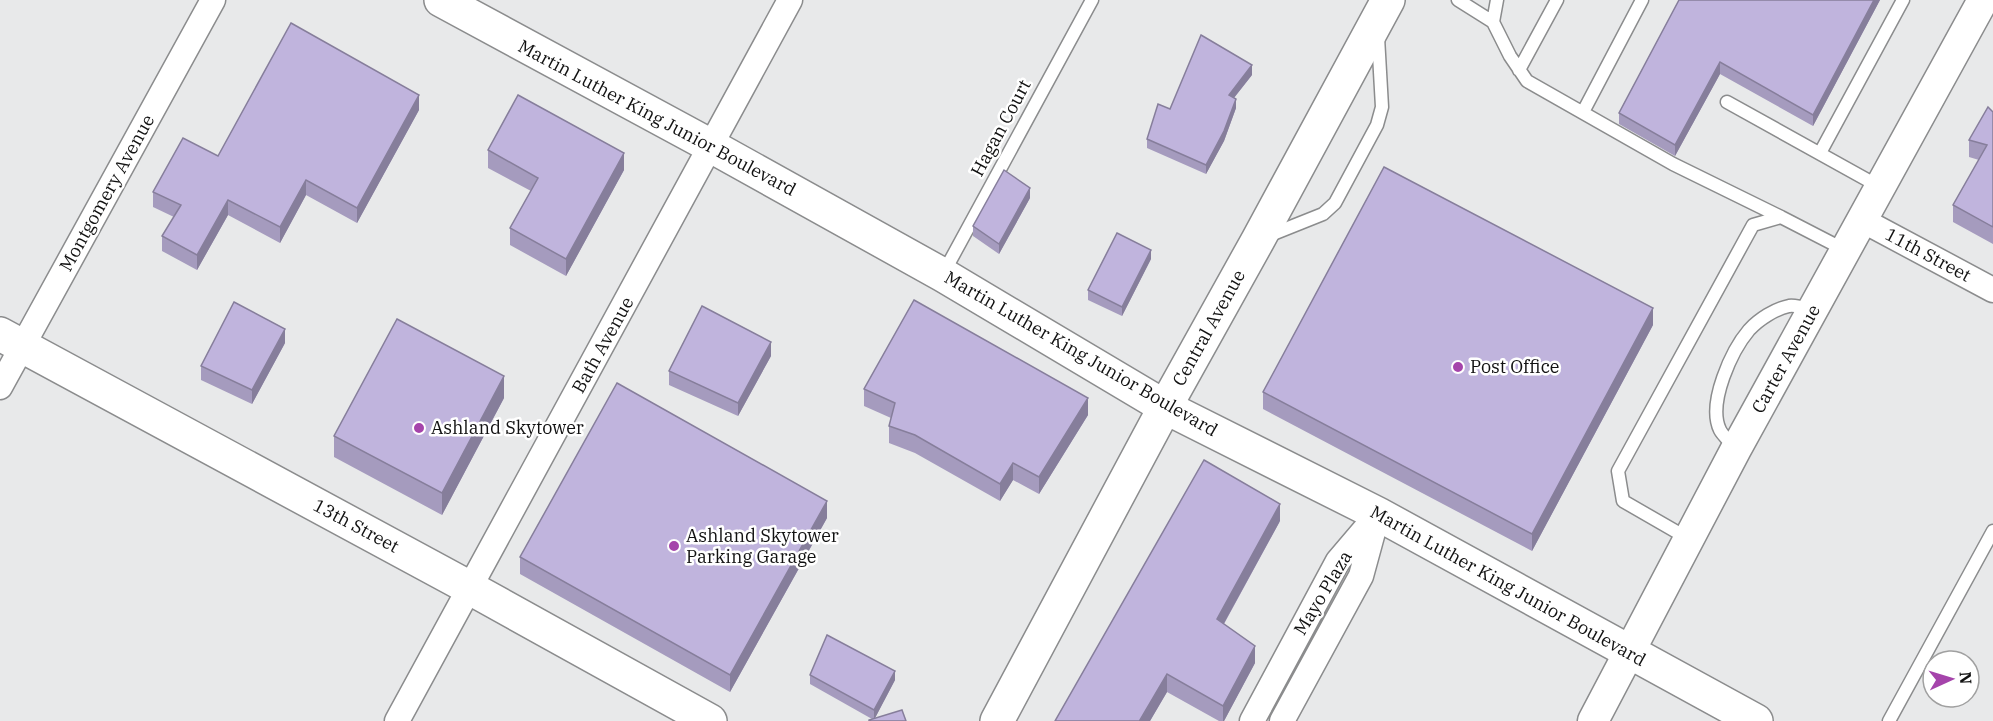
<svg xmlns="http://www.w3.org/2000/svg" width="1993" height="721" viewBox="0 0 1993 721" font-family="'IBM Plex Serif',serif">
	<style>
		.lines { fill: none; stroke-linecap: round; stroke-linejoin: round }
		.service-casing { stroke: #8b8c8d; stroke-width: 15 }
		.minor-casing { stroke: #8b8c8d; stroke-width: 27 }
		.tertiary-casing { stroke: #8b8c8d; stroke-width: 33 }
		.secondary-casing { stroke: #8b8c8d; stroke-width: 36 }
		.primary-casing { stroke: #8b8c8d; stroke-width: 36 }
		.service { stroke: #fff; stroke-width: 12 }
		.minor { stroke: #fff; stroke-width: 24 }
		.tertiary { stroke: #fff; stroke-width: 30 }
		.secondary { stroke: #fff; stroke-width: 33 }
		.primary { stroke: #fff; stroke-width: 33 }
		.wall { fill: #a59bbe }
		.shaded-wall { fill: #867e9b }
		.building { fill: #c0b4dd; stroke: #867e9b; stroke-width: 1.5 }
		.poi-dot { fill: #a544ab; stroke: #fff; stroke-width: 2 }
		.labels { text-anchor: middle; stroke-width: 5; stroke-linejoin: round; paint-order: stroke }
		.street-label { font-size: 18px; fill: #111; stroke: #fff }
		.poi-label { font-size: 18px; fill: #111; stroke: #fff; text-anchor: start }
	</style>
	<rect width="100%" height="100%" fill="#e8e9ea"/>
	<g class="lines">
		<g class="service-casing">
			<path id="service" d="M 1458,0 L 1493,22
				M 1497,0 L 1493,22 L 1510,56 L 1527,81 L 1673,164 L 1781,217
				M 1519,70 L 1557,0
				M 1727,102 L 1880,187
				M 1583,112 L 1642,0
				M 1820,153 L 1903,0
				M 1268,236 L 1323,214 L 1335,203 L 1377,125 L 1382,107 L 1378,37
				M 943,274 L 1092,0
				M 1735,448 C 1731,442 1723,436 1720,430 C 1707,403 1732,350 1749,330 C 1759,319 1775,309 1789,306 C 1796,305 1805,308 1812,310
				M 1689,539 L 1623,501 L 1618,471 L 1753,225 L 1781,217 L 1845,250
				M 1889,721 L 1993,531"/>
		</g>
		<g class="minor-casing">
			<path id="minor" d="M 1862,220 L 1993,290
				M 0,387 L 213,0
				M 397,721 L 790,0
				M 1252,721 L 1338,561 L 1378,514
				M 1282,721 L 1361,576 L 1376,521"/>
		</g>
		<g class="tertiary-casing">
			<path id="tertiary" d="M 1593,721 L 1736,449 L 1983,0"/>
		</g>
		<g class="secondary-casing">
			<path id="secondary" d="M 997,721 L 1165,407 L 1258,240 L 1388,0"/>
		</g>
		<g class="primary-casing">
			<path id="primary" d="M 441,0 L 711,146 L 943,275 L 1165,407 L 1378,514 L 1756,721
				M 0,334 L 470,588 L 710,721"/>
		</g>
		<use href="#service" class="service"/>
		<use href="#minor" class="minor"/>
		<use href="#tertiary" class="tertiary"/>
		<use href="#secondary" class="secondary"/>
		<use href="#primary" class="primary"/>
	</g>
	<path class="wall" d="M 1679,0 L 1880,0 L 1813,126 L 1720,74 L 1675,156 L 1619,124 L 1619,113 Z
		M 1252,75 L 1234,98 L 1236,108 L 1224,141 L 1206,174 L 1147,148 L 1147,139 L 1170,109 Z
		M 419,110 L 357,223 L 306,195 L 280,243 L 228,215 L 197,270 L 162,251 L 162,236 L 174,217 L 153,207 L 153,192 L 218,156 Z
		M 1993,112 L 1993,244 L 1953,222 L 1953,205 L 1979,160 L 1969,157 L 1969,140 Z
		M 488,150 L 624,170 L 566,276 L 510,245 L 510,228 L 531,191 L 488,168 Z
		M 1030,198 L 999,254 L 973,236 L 973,226 Z
		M 1151,259 L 1122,316 L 1088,300 L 1088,290 Z
		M 1653,325 L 1532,551 L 1263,409 L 1263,392 Z
		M 285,343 L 252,404 L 201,380 L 201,366 Z
		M 771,356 L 738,416 L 669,385 L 669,371 Z
		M 864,389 L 1088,415 L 1039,494 L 1013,480 L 1000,501 L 915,453 L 889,443 L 889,426 L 891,418 L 864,406 Z
		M 504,398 L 442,515 L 334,457 L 334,436 Z
		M 827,518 L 730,692 L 520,574 L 520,557 Z
		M 1280,521 L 1224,624 L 1255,663 L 1224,721 L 1219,721 L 1167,692 L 1150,721 L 1055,721 Z
		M 810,675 L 895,680 L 875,718 L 872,719 L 810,684 Z"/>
	<path class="shaded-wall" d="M 1874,0 L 1880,0 L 1813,126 L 1813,115 Z
		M 1720,62 L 1720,74 L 1675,156 L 1675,145 Z
		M 1252,65 L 1252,75 L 1229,104 L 1229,95 Z
		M 419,95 L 419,110 L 357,223 L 357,208 Z
		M 1236,99 L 1236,108 L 1224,141 L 1206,174 L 1206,165 Z
		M 624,153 L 624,170 L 566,276 L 566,259 Z
		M 306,180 L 306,195 L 280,243 L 280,227 Z
		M 1030,188 L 1030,198 L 999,254 L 999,244 Z
		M 228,200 L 228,215 L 197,270 L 197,255 Z
		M 1151,250 L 1151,259 L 1122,316 L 1122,307 Z
		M 1653,308 L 1653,325 L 1532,551 L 1532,534 Z
		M 285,329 L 285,343 L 252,404 L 252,390 Z
		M 771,342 L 771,356 L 738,416 L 738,403 Z
		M 504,376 L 504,398 L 442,515 L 442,493 Z
		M 1088,398 L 1088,415 L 1039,494 L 1039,477 Z
		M 1013,463 L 1013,480 L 1000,501 L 1000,484 Z
		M 827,501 L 827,518 L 730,692 L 730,675 Z
		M 1280,504 L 1280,521 L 1217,636 L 1217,619 Z
		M 1255,646 L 1255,663 L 1224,721 L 1223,721 L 1223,706 Z
		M 895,671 L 895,680 L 874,720 L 874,710 Z
		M 1167,674 L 1167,692 L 1150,721 L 1140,721 Z"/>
	<path class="building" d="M 1679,0 L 1874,0 L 1813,115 L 1720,62 L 1675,145 L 1619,113 Z
		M 291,23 L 419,95 L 357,208 L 306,180 L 280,227 L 228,200 L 197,255 L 162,236 L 181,205 L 153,192 L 183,138 L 218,156 Z
		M 1201,35 L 1252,65 L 1229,95 L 1236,99 L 1224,131 L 1206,165 L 1147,139 L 1158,104 L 1170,109 Z
		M 518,95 L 624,153 L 566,259 L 510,228 L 538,178 L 488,150 Z
		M 1988,107 L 1993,112 L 1993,227 L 1953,205 L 1987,145 L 1969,140 Z
		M 1384,167 L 1653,308 L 1532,534 L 1263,392 Z
		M 1004,170 L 1030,188 L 999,244 L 973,226 Z
		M 1117,233 L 1151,250 L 1122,307 L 1088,290 Z
		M 914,300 L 1088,398 L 1039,477 L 1013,463 L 1000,484 L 915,435 L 889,426 L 895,403 L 864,389 Z
		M 234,302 L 285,329 L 252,390 L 201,366 Z
		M 702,306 L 771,342 L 738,403 L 669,371 Z
		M 397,319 L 504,376 L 442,493 L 334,436 Z
		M 617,383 L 827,501 L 730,675 L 520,557 Z
		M 1204,460 L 1280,504 L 1217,619 L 1255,646 L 1223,706 L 1167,674 L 1140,720 L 1142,721 L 1055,721 Z
		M 827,635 L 895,671 L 874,710 L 810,675 Z
		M 902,710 L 906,721 L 869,721 L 869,720 Z"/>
	<g class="poi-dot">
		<circle cx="1458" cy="367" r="6"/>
		<circle cx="419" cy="428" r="6"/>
		<circle cx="674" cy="546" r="6"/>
	</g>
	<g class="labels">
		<g class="street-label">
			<text transform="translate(657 118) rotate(28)" y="6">Martin Luther King Junior Boulevard</text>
			<text transform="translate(1001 128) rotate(-62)" y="6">Hagan Court</text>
			<text transform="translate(107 193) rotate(-61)" y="6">Montgomery Avenue</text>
			<text transform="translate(1928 255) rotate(28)" y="6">11th Street</text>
			<text transform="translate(1209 328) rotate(-61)" y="6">Central Avenue</text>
			<text transform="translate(603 345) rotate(-61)" y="6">Bath Avenue</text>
			<text transform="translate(1081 354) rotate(30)" y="6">Martin Luther King Junior Boulevard</text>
			<text transform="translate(1786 359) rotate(-61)" y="6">Carter Avenue</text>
			<text transform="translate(356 526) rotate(28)" y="6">13th Street</text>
			<text transform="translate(1508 586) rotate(29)" y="6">Martin Luther King Junior Boulevard</text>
			<text transform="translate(1323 593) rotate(-59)" y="6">Mayo Plaza</text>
		</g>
		<g class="poi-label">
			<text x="1470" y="373">Post Office</text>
			<text x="431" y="434">Ashland Skytower</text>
			<text x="686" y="542">Ashland Skytower<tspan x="686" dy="21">Parking Garage</tspan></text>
		</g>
	</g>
	<g transform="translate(1951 679) rotate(86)"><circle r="28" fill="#ffffff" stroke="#a0a0a0" stroke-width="1.5"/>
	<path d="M0-4.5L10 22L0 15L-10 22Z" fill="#a544ab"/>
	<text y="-9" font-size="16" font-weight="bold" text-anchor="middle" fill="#111111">N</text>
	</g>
</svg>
